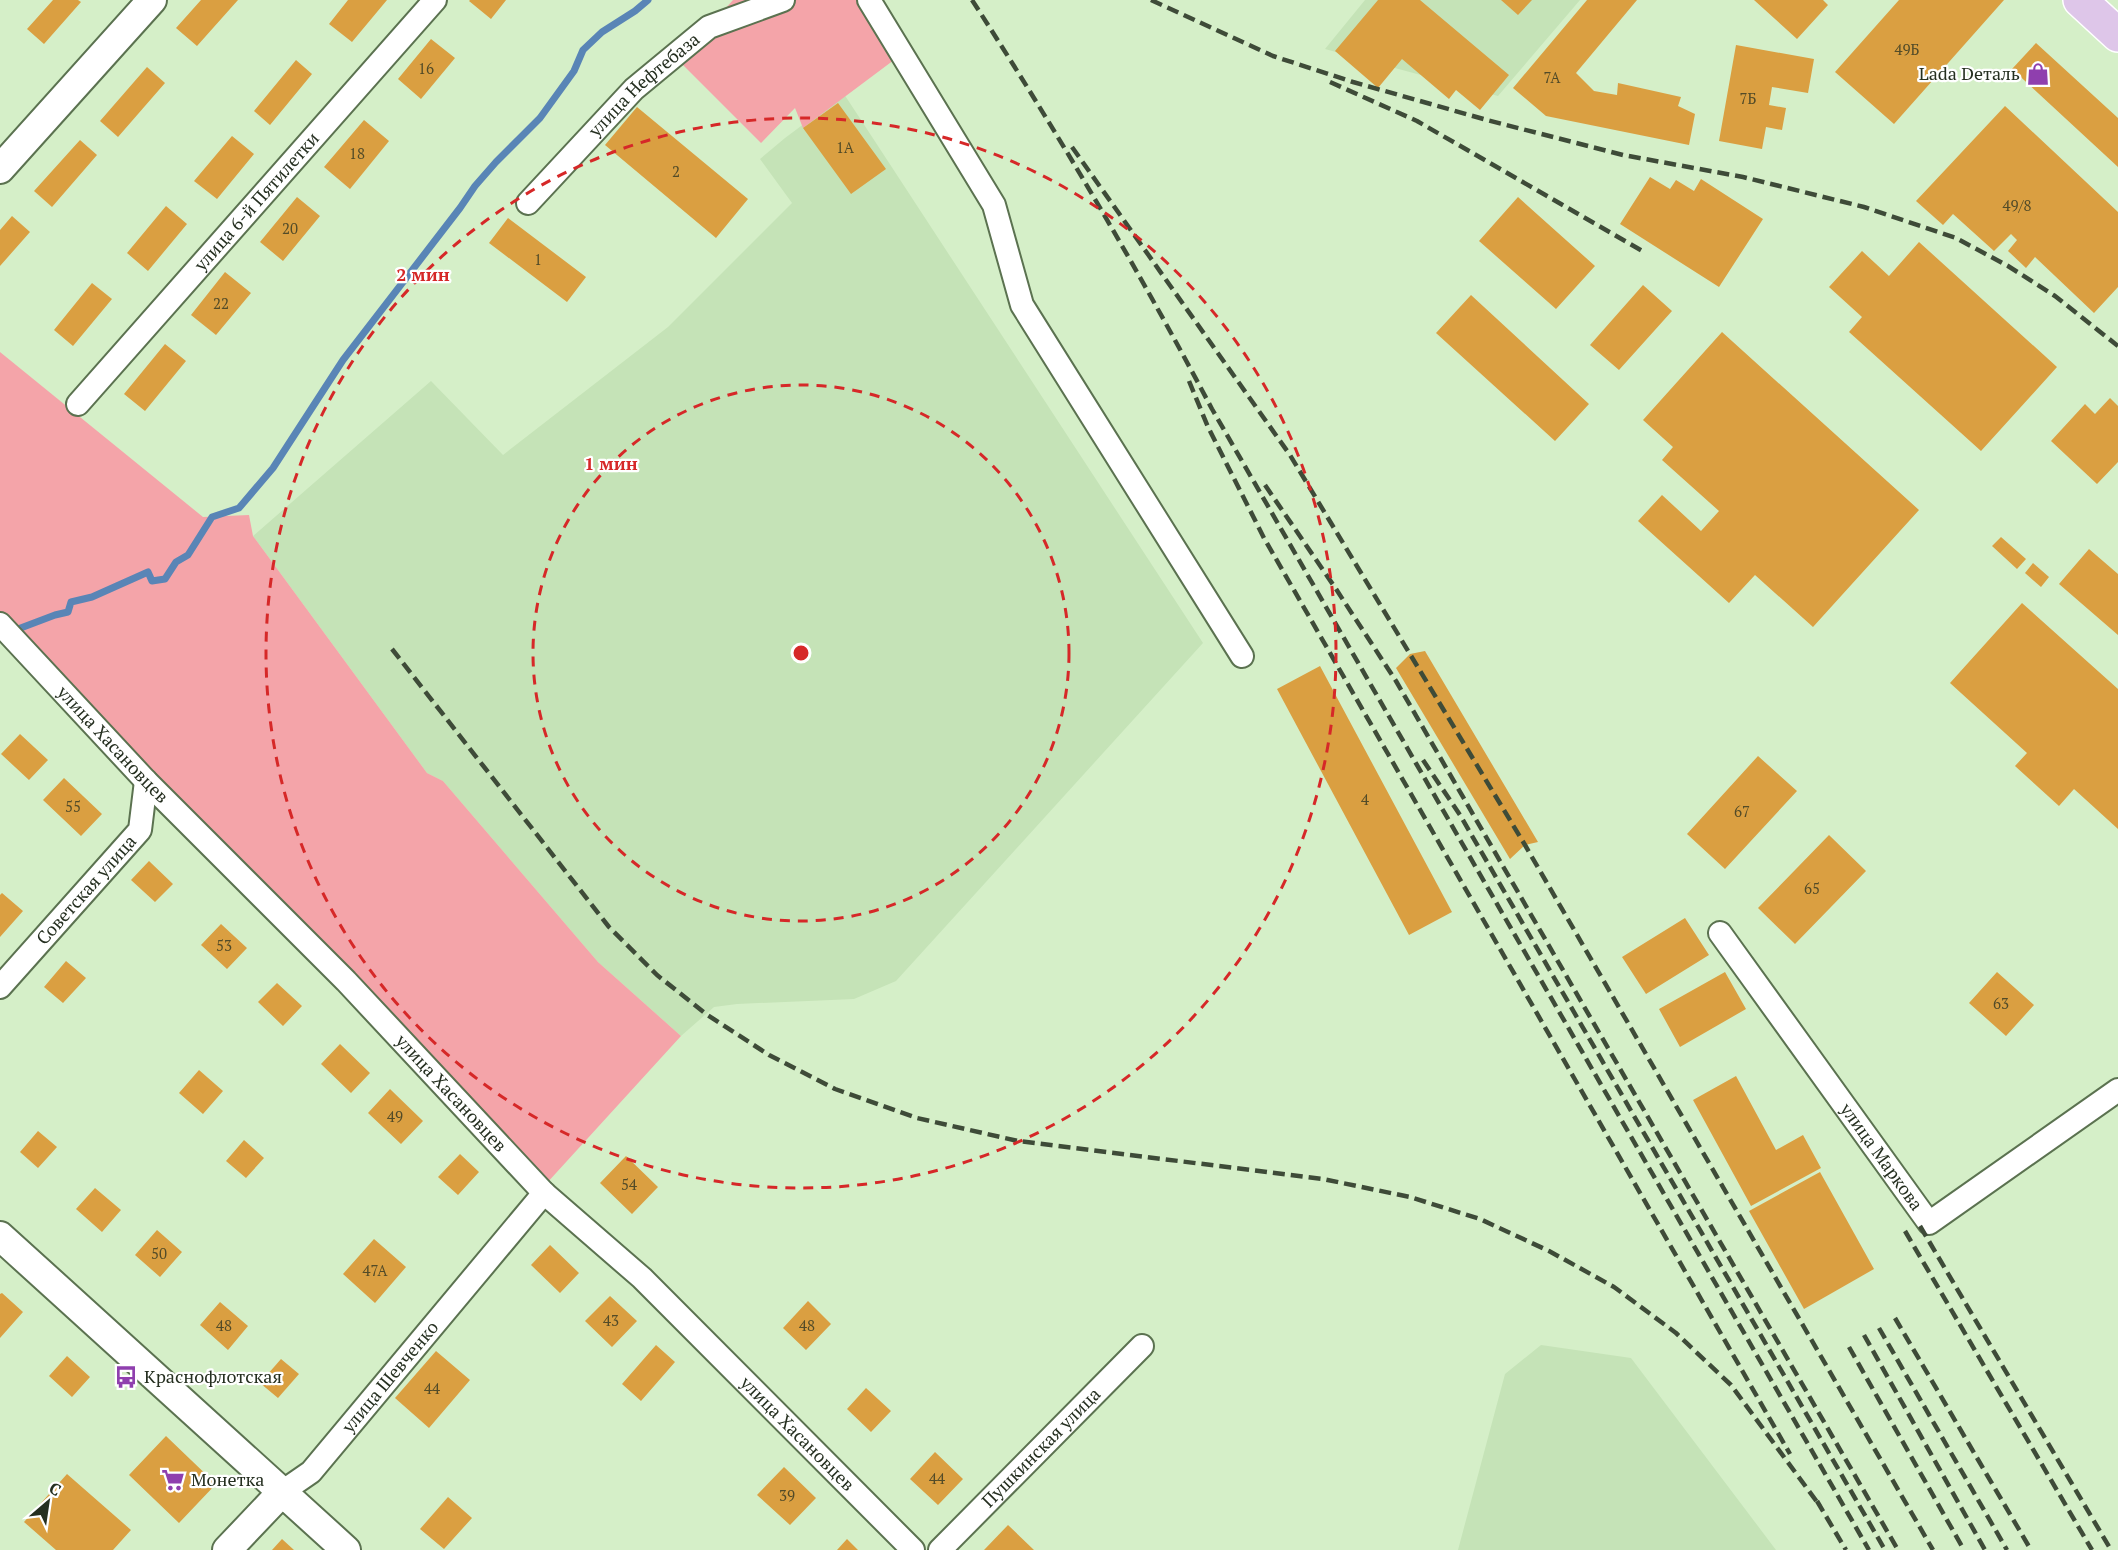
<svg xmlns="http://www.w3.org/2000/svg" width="2118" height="1550" viewBox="0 0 2118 1550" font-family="'PT Serif',serif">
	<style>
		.built { fill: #c5e3b7 }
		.green { fill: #f4a4a9 }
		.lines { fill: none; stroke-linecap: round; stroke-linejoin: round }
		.stream { stroke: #5985b6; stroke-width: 7 }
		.building { fill: #da9f41 }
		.minor-casing { stroke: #5b7250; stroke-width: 26 }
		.tertiary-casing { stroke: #5b7250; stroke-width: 32 }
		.primary-casing { stroke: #fff; stroke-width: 36 }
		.minor { stroke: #fff; stroke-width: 22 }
		.tertiary { stroke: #fff; stroke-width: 28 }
		.primary { stroke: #dec6e9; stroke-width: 33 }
		.rail { stroke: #3e4b38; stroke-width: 4.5; stroke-dasharray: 12 6; stroke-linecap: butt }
		.ring { fill: none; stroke: #d62828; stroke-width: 3; stroke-dasharray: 10 8 }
		.labels { text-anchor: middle; stroke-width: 4.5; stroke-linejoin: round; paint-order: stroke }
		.number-label { font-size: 15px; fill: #524b28 }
		.poi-label { font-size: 18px; fill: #252f20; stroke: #fff; text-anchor: start }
		.street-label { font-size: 18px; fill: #252f20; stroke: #fff }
		.centre { fill: #d62828; stroke: #fff; stroke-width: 3 }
		.ring-label { font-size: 18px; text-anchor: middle; font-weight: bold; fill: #d62828; stroke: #fff; stroke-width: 4.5; stroke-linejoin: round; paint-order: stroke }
	</style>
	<rect width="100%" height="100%" fill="#d5efc8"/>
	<path class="built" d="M 1365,0 L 1580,0 L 1498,96 L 1325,49 Z
		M 844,94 L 1203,643 L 896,981 L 854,999 L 737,1004 L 714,1007 L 681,1036 L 598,962 L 443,781 L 427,773 L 253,536 L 431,381 L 503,455 L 668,327 L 792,203 L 760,159 L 785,138 Z
		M 1541,1345 L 1631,1358 L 1776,1550 L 1458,1550 L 1505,1374 Z"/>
	<path class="green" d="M 733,0 L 869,0 L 902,54 L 803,128 L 795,108 L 761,143 L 674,56 L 709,27 Z
		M 0,352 L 203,517 L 249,515 L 253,536 L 427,773 L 443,781 L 598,962 L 681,1036 L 546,1184 L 0,613 Z"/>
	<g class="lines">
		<path class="stream" d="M 18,629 L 55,615 L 68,612 L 71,602 L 92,597 L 148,572 L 152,581 L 165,579 L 176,562 L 188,555 L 212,517 L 239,508 L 273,468 L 343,360 L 460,208 L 475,186 L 496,162 L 540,118 L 574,71 L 583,50 L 602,32 L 635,11 L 648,0"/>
	</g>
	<path class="building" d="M 53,0 L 78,0 L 81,2 L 44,44 L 27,29 Z
		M 201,0 L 238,0 L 197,46 L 176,28 Z
		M 348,0 L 387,0 L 352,42 L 329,24 Z
		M 470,0 L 506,0 L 491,19 L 469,1 Z
		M 1378,0 L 1420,0 L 1509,75 L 1480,110 L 1456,90 L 1449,99 L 1402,59 L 1378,88 L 1335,51 Z
		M 1501,0 L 1532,0 L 1518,15 Z
		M 1587,0 L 1637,0 L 1576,73 L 1594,91 L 1617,95 L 1618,83 L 1681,97 L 1678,106 L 1695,114 L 1689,145 L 1546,116 L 1513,88 Z
		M 1754,0 L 1823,0 L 1828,5 L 1797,39 Z
		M 1899,0 L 2004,0 L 1894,124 L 1835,72 Z
		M 431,39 L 455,58 L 421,99 L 398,79 Z
		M 2036,43 L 2118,118 L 2118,167 L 2012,69 Z
		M 1736,45 L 1814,59 L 1808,93 L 1772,87 L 1769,105 L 1786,108 L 1782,130 L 1766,127 L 1762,149 L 1719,141 Z
		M 296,60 L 312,74 L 270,125 L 254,111 Z
		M 147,67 L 165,83 L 118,137 L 100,121 Z
		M 838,103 L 886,169 L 851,194 L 803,128 Z
		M 2005,106 L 2118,212 L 2118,287 L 2094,313 L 2035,257 L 2026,268 L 2008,251 L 2017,240 L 2011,234 L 1994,251 L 1953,214 L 1943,225 L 1916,201 Z
		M 637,107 L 748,199 L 716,238 L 605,145 Z
		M 364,120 L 389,141 L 350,189 L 324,167 Z
		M 232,136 L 254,154 L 217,199 L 194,181 Z
		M 80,140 L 97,155 L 52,207 L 34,191 Z
		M 1650,177 L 1670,189 L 1676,180 L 1694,191 L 1701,179 L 1763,219 L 1719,287 L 1620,224 Z
		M 297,197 L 320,216 L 283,261 L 260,242 Z
		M 1518,197 L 1595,266 L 1556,309 L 1479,241 Z
		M 166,206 L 187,224 L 148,271 L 127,253 Z
		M 12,216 L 30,232 L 0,266 L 0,230 Z
		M 508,218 L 586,277 L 567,302 L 489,243 Z
		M 1919,242 L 2057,367 L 1981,451 L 1849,332 L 1862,317 L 1829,287 L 1862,251 L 1889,276 Z
		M 225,272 L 251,293 L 216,335 L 191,315 Z
		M 92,283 L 112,299 L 73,346 L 54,330 Z
		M 1643,285 L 1672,311 L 1619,370 L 1590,345 Z
		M 1471,295 L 1589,404 L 1555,441 L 1436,333 Z
		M 1722,332 L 1919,510 L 1813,627 L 1755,575 L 1729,603 L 1638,521 L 1662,495 L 1701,531 L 1719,511 L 1662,460 L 1673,447 L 1643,420 Z
		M 165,344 L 186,361 L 145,411 L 124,394 Z
		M 2110,398 L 2118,406 L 2118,462 L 2097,484 L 2051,441 L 2085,404 L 2095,414 Z
		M 2001,537 L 2026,559 L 2017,569 L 1992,546 Z
		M 2089,549 L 2118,574 L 2118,635 L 2059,584 Z
		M 2033,563 L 2049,577 L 2041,587 L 2025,573 Z
		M 2022,603 L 2118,689 L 2118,829 L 2074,789 L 2059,806 L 2015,766 L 2027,753 L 1950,683 Z
		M 1425,651 L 1538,842 L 1525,845 L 1510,859 L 1396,668 L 1410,654 Z
		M 1320,666 L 1452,912 L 1409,935 L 1277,689 Z
		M 20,734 L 48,760 L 29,780 L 1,754 Z
		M 1758,756 L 1797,791 L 1725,869 L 1687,834 Z
		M 64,778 L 102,814 L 81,836 L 43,800 Z
		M 1829,835 L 1866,871 L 1795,944 L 1758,908 Z
		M 149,861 L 173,884 L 155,902 L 131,880 Z
		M 2,893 L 23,911 L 0,937 L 0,895 Z
		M 1685,918 L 1709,955 L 1646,994 L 1622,957 Z
		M 221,924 L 247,948 L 227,969 L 201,945 Z
		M 66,961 L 86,978 L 63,1003 L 44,987 Z
		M 1725,972 L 1746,1009 L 1680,1047 L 1659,1009 Z
		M 1997,972 L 2034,1005 L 2006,1036 L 1969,1003 Z
		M 277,983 L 302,1006 L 283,1026 L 258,1002 Z
		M 340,1044 L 370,1073 L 351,1093 L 321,1064 Z
		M 199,1070 L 223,1091 L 203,1114 L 179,1093 Z
		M 1736,1076 L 1776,1150 L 1803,1135 L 1821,1168 L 1751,1206 L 1693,1100 Z
		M 390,1089 L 423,1121 L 401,1144 L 368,1113 Z
		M 38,1131 L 57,1147 L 38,1168 L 20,1152 Z
		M 244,1140 L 264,1158 L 246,1178 L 226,1161 Z
		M 460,1154 L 479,1172 L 458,1195 L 438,1177 Z
		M 626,1156 L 658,1187 L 632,1214 L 600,1183 Z
		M 1820,1172 L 1874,1269 L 1804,1309 L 1749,1211 Z
		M 95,1188 L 121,1210 L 102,1232 L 76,1209 Z
		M 157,1230 L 182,1252 L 160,1277 L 135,1255 Z
		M 374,1239 L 406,1267 L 375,1303 L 343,1274 Z
		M 550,1245 L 579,1273 L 560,1293 L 531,1265 Z
		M 2,1293 L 23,1312 L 0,1338 L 0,1294 Z
		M 610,1296 L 637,1321 L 612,1347 L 585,1321 Z
		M 808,1301 L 831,1324 L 806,1350 L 783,1328 Z
		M 220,1302 L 248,1326 L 228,1350 L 200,1325 Z
		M 656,1345 L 675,1362 L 641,1401 L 622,1384 Z
		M 436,1351 L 470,1380 L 429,1428 L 395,1398 Z
		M 67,1356 L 90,1377 L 72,1397 L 49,1376 Z
		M 281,1359 L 299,1374 L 278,1398 L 260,1383 Z
		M 866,1388 L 891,1411 L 871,1432 L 847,1409 Z
		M 166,1436 L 216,1484 L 179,1523 L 129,1475 Z
		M 935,1452 L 963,1479 L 938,1505 L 910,1479 Z
		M 784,1467 L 816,1498 L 790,1525 L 757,1495 Z
		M 67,1474 L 131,1530 L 113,1550 L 56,1550 L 24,1522 Z
		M 448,1497 L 472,1518 L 444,1549 L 420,1529 Z
		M 1008,1525 L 1034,1550 L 984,1550 Z
		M 282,1539 L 294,1550 L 272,1550 Z
		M 847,1539 L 858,1550 L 837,1550 Z"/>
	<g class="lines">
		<g class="minor-casing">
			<g id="minor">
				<path d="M 869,0 L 994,205 L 1022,305 L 1242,656"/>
				<path id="s1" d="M 528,203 L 634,89 L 709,27 L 783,0"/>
				<path id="s2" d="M 78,404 L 435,0"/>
				<path id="s3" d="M 0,624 L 146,781 L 346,981 L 544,1193 L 642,1278 L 913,1550"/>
				<path id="s4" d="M 1720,933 L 1929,1223 L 2118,1090"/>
				<path id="s5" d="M 0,987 L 140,830 L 146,781"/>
				<path id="s6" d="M 282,1492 L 311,1472 L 544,1193"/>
				<path id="s7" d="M 940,1550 L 1142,1346"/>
			</g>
		</g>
		<g class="tertiary-casing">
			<path id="tertiary" d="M 0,169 L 152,0
				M 0,1236 L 346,1550
				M 227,1550 L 282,1492"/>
		</g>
		<g class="primary-casing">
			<path id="primary" d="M 2080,0 L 2118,35"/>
		</g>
		<use href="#minor" class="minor"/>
		<use href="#tertiary" class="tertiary"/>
		<use href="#primary" class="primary"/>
		<path class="rail" d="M 972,0 C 1058,133 1138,269 1212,409 L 1869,1550
			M 1151,0 L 1273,56 L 1353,82 L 1487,120 L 1623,155 L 1743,177 L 1864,207 L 1956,238 L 2008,266 L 2055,296 L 2118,346
			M 1330,82 L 1417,121 L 1644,252
			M 1072,147 L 1290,455 L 1525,845 L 1933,1550
			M 1189,381 L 1208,427 L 1264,538 L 1790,1454
			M 1265,485 L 1336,589 L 1396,681 L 1898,1550
			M 392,649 L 609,927 L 657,975 L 706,1014 L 769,1055 L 835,1089 L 917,1118 L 1018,1141 L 1323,1179 L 1410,1197 L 1480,1219 L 1549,1251 L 1614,1287 L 1676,1333 L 1731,1385 L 1820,1506
			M 1423,760 L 1460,815 L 1885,1550
			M 1920,1226 L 2111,1550
			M 1905,1231 L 2092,1550
			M 1895,1318 L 2031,1550
			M 1879,1328 L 2007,1550
			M 1864,1335 L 1985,1550
			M 1849,1347 L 1964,1550
			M 1817,1501 L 1846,1550"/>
	</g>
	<g class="ring">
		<circle cx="801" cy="653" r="268"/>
		<circle cx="801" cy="653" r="535"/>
	</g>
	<defs>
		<g id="shop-bare" transform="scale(1.8)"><path d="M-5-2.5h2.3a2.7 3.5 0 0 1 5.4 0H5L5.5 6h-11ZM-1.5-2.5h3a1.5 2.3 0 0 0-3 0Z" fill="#8f3fae" stroke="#fff" stroke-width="2.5" paint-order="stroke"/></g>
		<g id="bus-bare" transform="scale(1.8)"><path d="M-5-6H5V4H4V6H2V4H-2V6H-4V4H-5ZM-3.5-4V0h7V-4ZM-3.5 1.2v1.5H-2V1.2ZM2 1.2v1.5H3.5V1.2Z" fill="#8f3fae" stroke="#fff" stroke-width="2.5" paint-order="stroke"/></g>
		<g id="supermarket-bare" transform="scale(1.8)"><path d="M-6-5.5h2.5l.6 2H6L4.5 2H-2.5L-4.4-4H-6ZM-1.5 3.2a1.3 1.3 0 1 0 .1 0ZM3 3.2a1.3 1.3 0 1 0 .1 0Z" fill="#8f3fae" stroke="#fff" stroke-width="2.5" paint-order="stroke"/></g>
	</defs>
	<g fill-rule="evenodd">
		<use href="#shop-bare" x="2038" y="74"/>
		<use href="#bus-bare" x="126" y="1377"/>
		<use href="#supermarket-bare" x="173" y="1480"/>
	</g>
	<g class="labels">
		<g class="number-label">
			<text x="1907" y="55">49Б</text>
			<text x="426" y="74">16</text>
			<text x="1552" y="83">7А</text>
			<text x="1748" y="104">7Б</text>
			<text x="845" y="153">1А</text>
			<text x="357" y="159">18</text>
			<text x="676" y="177">2</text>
			<text x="2017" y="211">49/8</text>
			<text x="290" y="234">20</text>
			<text x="538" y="265">1</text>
			<text x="221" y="309">22</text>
			<text x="1365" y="805">4</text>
			<text x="73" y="812">55</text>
			<text x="1742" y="817">67</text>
			<text x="1812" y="894">65</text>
			<text x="224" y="951">53</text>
			<text x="2001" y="1009">63</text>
			<text x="395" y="1122">49</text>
			<text x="629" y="1190">54</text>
			<text x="159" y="1259">50</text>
			<text x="375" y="1276">47А</text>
			<text x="611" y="1326">43</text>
			<text x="224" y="1331">48</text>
			<text x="807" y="1331">48</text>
			<text x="432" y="1394">44</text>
			<text x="937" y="1484">44</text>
			<text x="787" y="1501">39</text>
		</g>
		<g class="poi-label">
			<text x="2020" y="80" text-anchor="end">Lada Dеталь</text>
			<text x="144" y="1383">Краснофлотская</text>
			<text x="191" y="1486">Монетка</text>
		</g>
		<g class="street-label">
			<text dy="6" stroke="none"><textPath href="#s1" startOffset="166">улица Нефтебаза</textPath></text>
			<text dy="6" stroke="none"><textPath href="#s2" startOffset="270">улица 6-й Пятилетки</textPath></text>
			<text dy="6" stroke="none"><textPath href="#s3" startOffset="165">улица Хасановцев</textPath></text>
			<text dy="6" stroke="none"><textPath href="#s5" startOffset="130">Советская улица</textPath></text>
			<text dy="6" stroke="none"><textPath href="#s3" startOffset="651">улица Хасановцев</textPath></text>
			<text dy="6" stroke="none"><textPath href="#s4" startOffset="276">улица Маркова</textPath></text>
			<text dy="6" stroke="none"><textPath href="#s6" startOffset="159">улица Шевченко</textPath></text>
			<text dy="6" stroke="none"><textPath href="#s3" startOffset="1137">улица Хасановцев</textPath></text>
			<text dy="6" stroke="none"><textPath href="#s7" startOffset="144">Пушкинская улица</textPath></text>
		</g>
	</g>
	<circle cx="801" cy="653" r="9" class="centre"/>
	<g class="ring-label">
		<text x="423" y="281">2 мин</text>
		<text x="611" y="470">1 мин</text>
	</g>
	<g transform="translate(48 1502) rotate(29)" stroke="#ffffff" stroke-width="4.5" paint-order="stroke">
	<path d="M0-4.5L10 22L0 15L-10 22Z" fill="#252f20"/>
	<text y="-9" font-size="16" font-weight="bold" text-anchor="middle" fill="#252f20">С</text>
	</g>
</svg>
